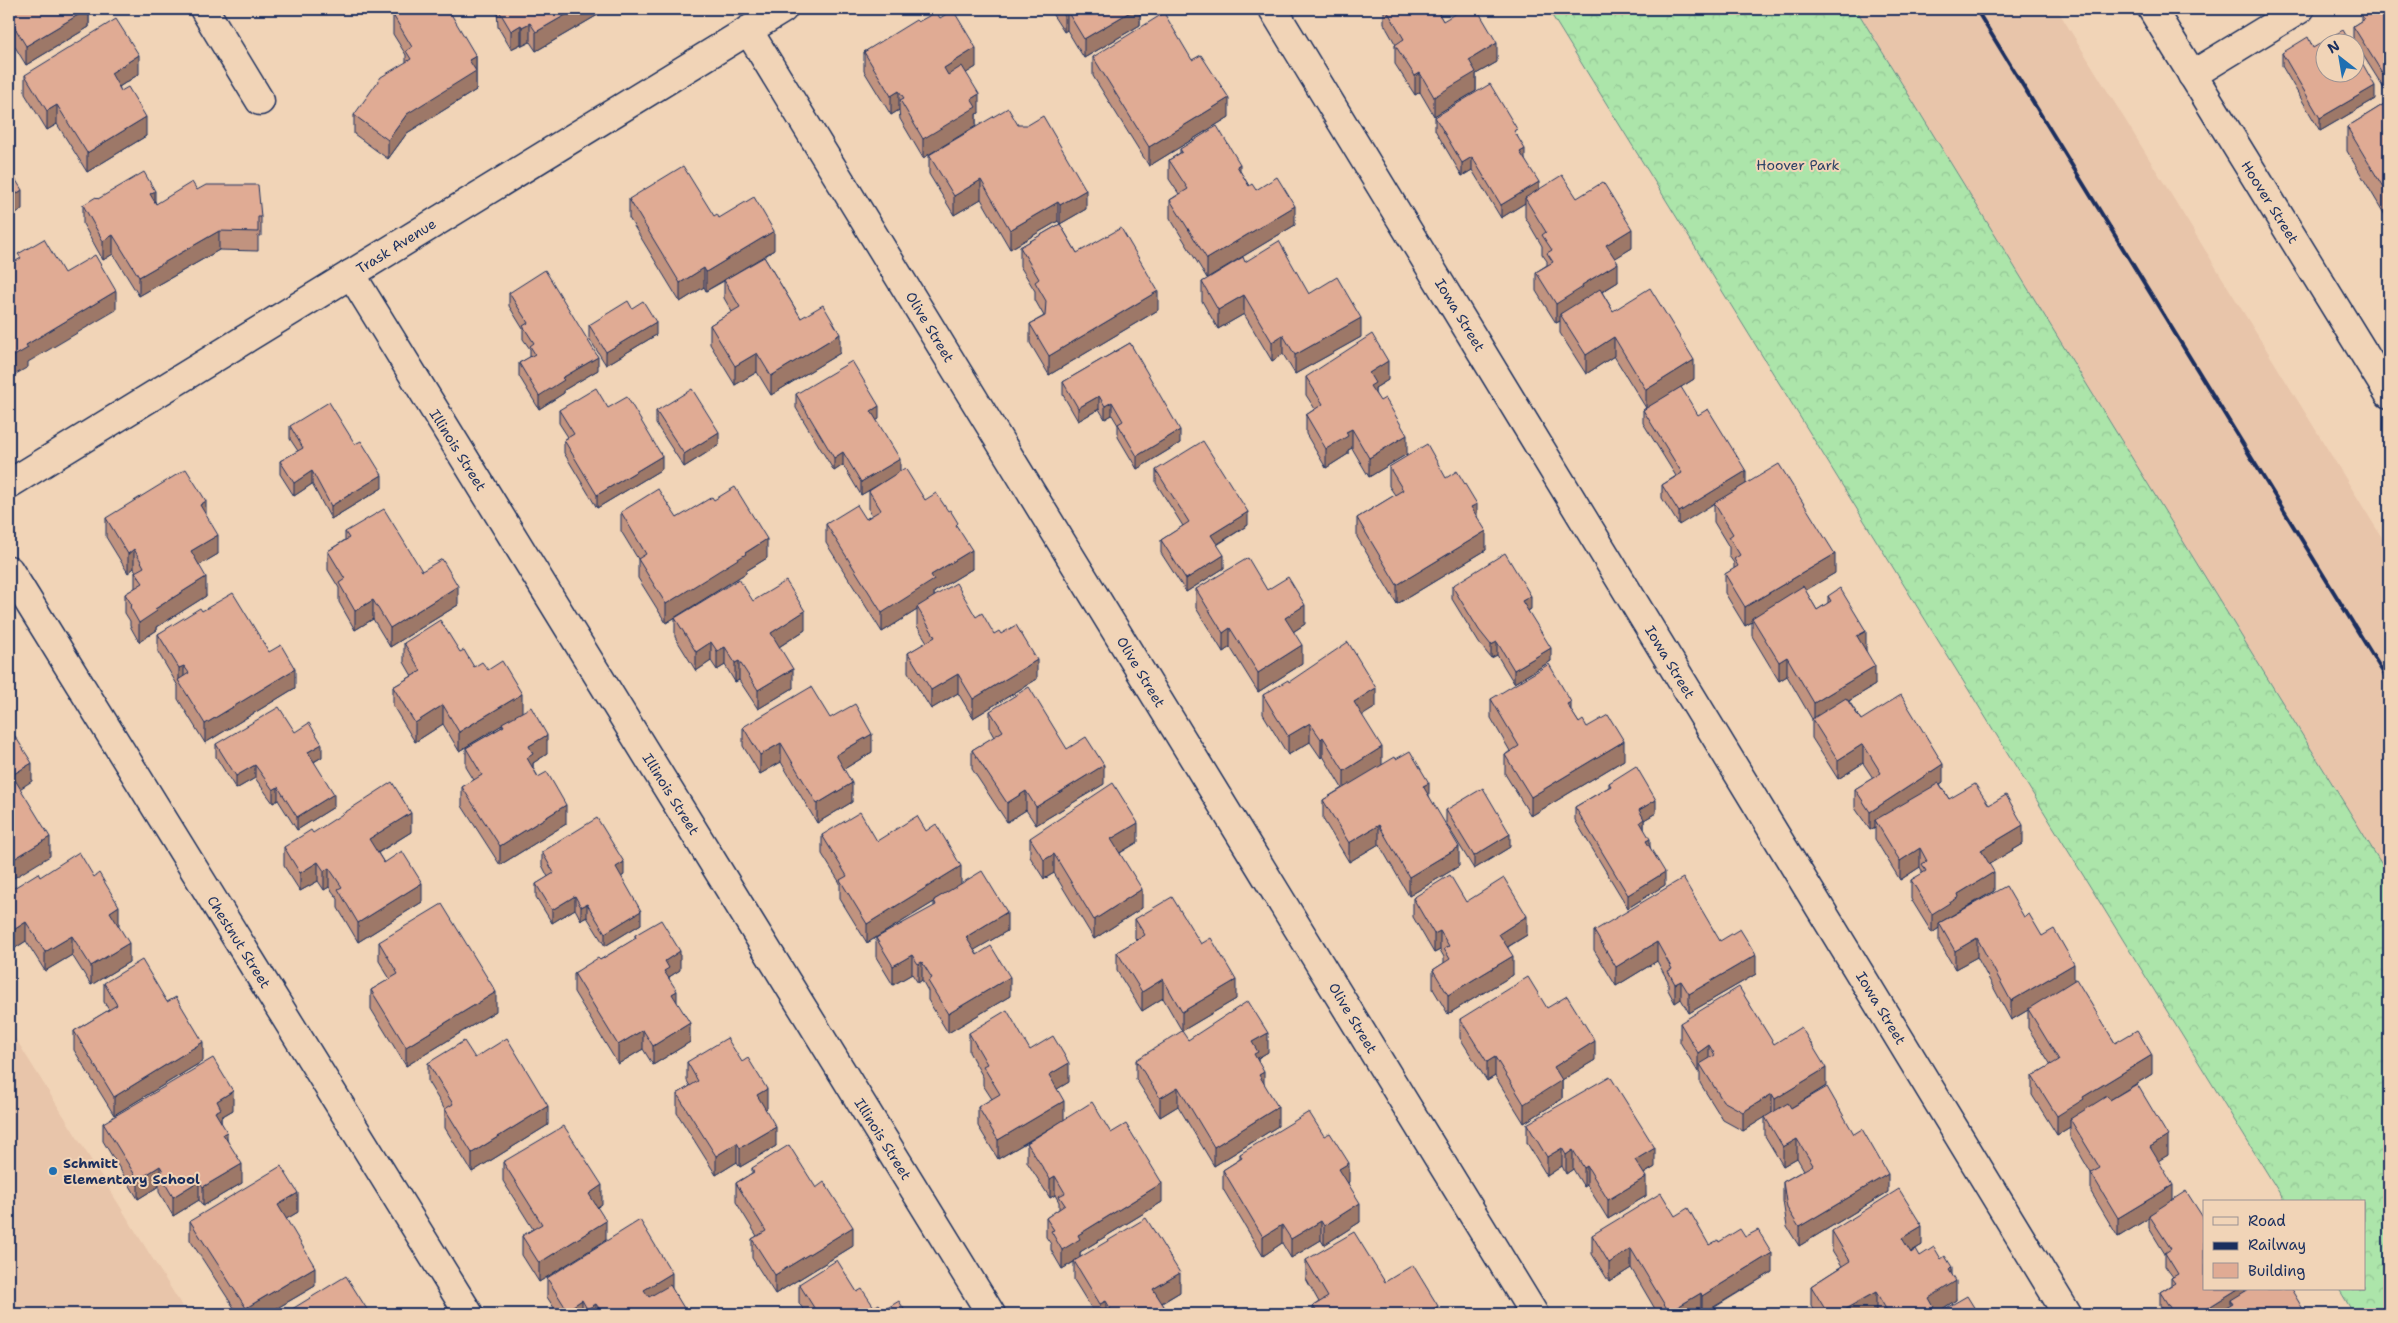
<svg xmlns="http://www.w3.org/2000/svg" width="2398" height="1323" viewBox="0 0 2398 1323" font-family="'Shantell Sans',sans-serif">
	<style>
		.built { fill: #e8c5aa }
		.forest { fill: url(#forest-crowns); stroke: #648a84 }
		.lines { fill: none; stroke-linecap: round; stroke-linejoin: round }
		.minor-casing { stroke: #1b2f5e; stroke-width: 31 }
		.tertiary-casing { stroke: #1b2f5e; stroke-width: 31 }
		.minor { stroke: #f1d4b7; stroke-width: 28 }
		.tertiary { stroke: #f1d4b7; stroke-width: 28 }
		.rail { stroke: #1b2f5e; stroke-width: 4 }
		.wall { fill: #c1937f; stroke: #1b2f5e }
		.shaded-wall { fill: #9d7868; stroke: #1b2f5e }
		.building { fill: #e0ab94; stroke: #1b2f5e }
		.poi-dot { fill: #1f6fb2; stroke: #f1d4b7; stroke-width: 2 }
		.labels { text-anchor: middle; stroke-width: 4; stroke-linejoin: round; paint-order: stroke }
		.park-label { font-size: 14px; fill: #2a4166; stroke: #f1d4b7 }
		.street-label { font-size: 14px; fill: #1b2f5e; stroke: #f1d4b7 }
		.poi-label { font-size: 14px; font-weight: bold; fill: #1b2f5e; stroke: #f1d4b7; text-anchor: start }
	</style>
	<defs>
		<pattern id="forest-crowns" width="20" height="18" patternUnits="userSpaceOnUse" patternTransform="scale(1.25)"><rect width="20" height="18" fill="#ace5aa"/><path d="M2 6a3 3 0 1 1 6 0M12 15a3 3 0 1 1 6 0" fill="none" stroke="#93c595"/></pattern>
	</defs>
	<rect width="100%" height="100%" fill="#f1d4b7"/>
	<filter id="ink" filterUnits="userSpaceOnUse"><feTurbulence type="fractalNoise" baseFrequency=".02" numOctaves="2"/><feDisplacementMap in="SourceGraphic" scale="10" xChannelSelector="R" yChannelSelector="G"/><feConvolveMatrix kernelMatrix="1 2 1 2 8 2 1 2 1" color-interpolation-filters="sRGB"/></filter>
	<g filter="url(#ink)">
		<path class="built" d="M 1856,9 L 2057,9 L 2389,549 L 2389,876 Z
			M 9,1028 L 187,1314 L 9,1314 Z"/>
		<path class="forest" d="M 1548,9 L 1856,9 L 2389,876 L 2389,1314 L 2354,1314 L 2339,1289 L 2364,1289 L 2364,1202 L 2285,1202 Z"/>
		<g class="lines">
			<g class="minor-casing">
				<path id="minor" d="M 204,9 L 260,101
					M 1273,9 L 2067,1314
					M 2192,75 L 2300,9
					M 351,274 L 991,1314
					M 9,570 L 469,1314"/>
			</g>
			<g class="tertiary-casing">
				<path id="tertiary" d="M 2152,9 L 2389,394
					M 748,30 L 1534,1314
					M 9,484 L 783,9"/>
			</g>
			<use href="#minor" class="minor"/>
			<use href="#tertiary" class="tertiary"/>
			<path class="rail" d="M 1976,9 L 2389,682"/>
		</g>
		<path class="wall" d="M 9,9 L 89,9 L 89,27 L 26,65 L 9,37 Z
			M 497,9 L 608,9 L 536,51 L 530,42 L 522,46 L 521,44 L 511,49 L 498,27 Z
			M 1049,9 L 1140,9 L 1140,25 L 1084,58 L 1067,30 L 1064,32 Z
			M 1384,9 L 1436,9 L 1443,21 L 1497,62 L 1476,74 L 1476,91 L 1434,116 L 1420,92 L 1415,95 L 1395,64 L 1395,45 L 1396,45 L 1384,24 Z
			M 2389,9 L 2389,94 L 2388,95 L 2353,39 L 2353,26 L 2361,21 L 2361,14 Z
			M 393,15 L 476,56 L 476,90 L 407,133 L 388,159 L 354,134 L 354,115 L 406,63 L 406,55 L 393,34 Z
			M 940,18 L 976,67 L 966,73 L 979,113 L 976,114 L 976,126 L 923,158 L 900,119 L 899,110 L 891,115 L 864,71 L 864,52 L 918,22 Z
			M 2282,53 L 2375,99 L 2320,131 L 2282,66 Z
			M 1093,57 L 1229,117 L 1149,166 L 1093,76 Z
			M 139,74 L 119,87 L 146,136 L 87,172 L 57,124 L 47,130 L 25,94 L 25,75 Z
			M 2389,101 L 2389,222 L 2347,151 L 2347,127 Z
			M 1435,117 L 1517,135 L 1525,160 L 1539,190 L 1577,198 L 1632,248 L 1615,258 L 1618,282 L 1602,292 L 1613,311 L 1694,379 L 1670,394 L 1698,415 L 1679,525 L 1662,498 L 1662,485 L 1676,476 L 1643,423 L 1643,410 L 1646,408 L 1614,356 L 1586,374 L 1560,333 L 1560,321 L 1556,323 L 1536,291 L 1536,272 L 1547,265 L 1547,261 L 1542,254 L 1542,246 L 1525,217 L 1525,203 L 1501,218 L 1472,170 L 1462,176 L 1435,130 Z
			M 1018,125 L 1086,209 L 1060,224 L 1077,253 L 1158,310 L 1049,375 L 1030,343 L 1030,324 L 1044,316 L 1035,300 L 1035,291 L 1020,266 L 1020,247 L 1060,224 L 1058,221 L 1010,249 L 981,199 L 954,215 L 929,174 L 929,155 Z
			M 1180,149 L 1240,171 L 1249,186 L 1256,190 L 1295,225 L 1207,278 L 1170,218 L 1170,200 L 1179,194 L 1169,179 L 1169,160 L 1180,153 Z
			M 197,190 L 261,217 L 261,236 L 258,236 L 258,251 L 219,250 L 139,296 L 113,254 L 103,260 L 83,224 L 83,205 L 98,199 L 155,201 L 156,204 Z
			M 629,199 L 714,216 L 719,218 L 774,250 L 764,257 L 801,318 L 840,353 L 771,395 L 757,372 L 735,385 L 710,344 L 710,325 L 732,312 L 724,298 L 724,281 L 706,291 L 704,287 L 680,302 L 629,218 Z
			M 1245,262 L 1309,294 L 1361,337 L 1295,374 L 1283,354 L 1272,361 L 1244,314 L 1218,329 L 1202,301 L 1202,282 Z
			M 509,293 L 598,370 L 564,390 L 564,393 L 539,409 L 519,376 L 519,363 L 530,357 L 530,349 L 523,339 L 523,329 L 509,306 Z
			M 632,308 L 656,335 L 606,365 L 589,338 L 589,325 Z
			M 1130,343 L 1180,443 L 1137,469 L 1118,437 L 1118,425 L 1112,415 L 1105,419 L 1099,409 L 1078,421 L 1063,395 L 1063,382 Z
			M 1306,377 L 1388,380 L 1375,388 L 1375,393 L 1407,454 L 1369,477 L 1352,448 L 1348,450 L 1348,454 L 1326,468 L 1306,434 L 1306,415 L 1315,409 L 1306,395 Z
			M 796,394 L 879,419 L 876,420 L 900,472 L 925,500 L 958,528 L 972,569 L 934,592 L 934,596 L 976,617 L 994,634 L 1001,634 L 1037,679 L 973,718 L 958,693 L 931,709 L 908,672 L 908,653 L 927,642 L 917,626 L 917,610 L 882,632 L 826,543 L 826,524 L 866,519 L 872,515 L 869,510 L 869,491 L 888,479 L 861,495 L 843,465 L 834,471 L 796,408 Z
			M 608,408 L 662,469 L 597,508 L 564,453 L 564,440 L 568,437 L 559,423 L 559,410 Z
			M 656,411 L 719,445 L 684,467 L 656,424 Z
			M 290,426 L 355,444 L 382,488 L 331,519 L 312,484 L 294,496 L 280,474 L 280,461 L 298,451 L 290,439 Z
			M 1389,467 L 1446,478 L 1477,516 L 1486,550 L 1397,604 L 1357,537 L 1357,518 L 1395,495 L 1389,486 Z
			M 1156,470 L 1248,525 L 1217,545 L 1224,568 L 1186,592 L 1161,553 L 1161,540 L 1183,526 L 1156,483 Z
			M 714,500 L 767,558 L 746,571 L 746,573 L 666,623 L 638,578 L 638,559 L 621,531 L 621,512 L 677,518 Z
			M 1714,503 L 1835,573 L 1805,590 L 1817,610 L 1828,603 L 1828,596 L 1866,650 L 1875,685 L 1849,701 L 1861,720 L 1943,782 L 1940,784 L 1949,799 L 1989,805 L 2023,844 L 1989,864 L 1994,891 L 1964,909 L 2024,917 L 2042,936 L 2074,980 L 2115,1043 L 2152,1074 L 2109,1100 L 2168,1155 L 2158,1160 L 2173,1199 L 2245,1289 L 2245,1291 L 2306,1314 L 2166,1314 L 2160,1305 L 2160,1292 L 2171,1285 L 2171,1278 L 2173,1277 L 2165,1266 L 2165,1254 L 2149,1228 L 2149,1218 L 2118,1237 L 2091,1192 L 2091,1173 L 2070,1137 L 2070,1127 L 2057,1135 L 2032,1095 L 2032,1076 L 2051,1065 L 2028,1028 L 2028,1010 L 2011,1020 L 1977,957 L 1955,969 L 1939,942 L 1939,928 L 1932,933 L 1911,899 L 1911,880 L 1922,874 L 1922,871 L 1920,867 L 1900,880 L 1875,839 L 1875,827 L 1870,830 L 1855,808 L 1855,789 L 1873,778 L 1863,763 L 1838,779 L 1812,738 L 1812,719 L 1787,676 L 1779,681 L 1752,636 L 1752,622 L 1745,626 L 1725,593 L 1725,574 L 1734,569 L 1734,563 L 1729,556 L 1729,547 L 1714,522 Z
			M 206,515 L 218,554 L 199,565 L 206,596 L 157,627 L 157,630 L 139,642 L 130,626 L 130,621 L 125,613 L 125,594 L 135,588 L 135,572 L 136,572 L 134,568 L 128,573 L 106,537 L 106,518 Z
			M 345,532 L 422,571 L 458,605 L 390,647 L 373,619 L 355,630 L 339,602 L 339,588 L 328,570 L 328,551 L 345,540 Z
			M 1452,586 L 1531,609 L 1528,611 L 1551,661 L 1514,683 L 1497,655 L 1491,658 L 1479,643 L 1452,599 Z
			M 1196,589 L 1267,590 L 1305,624 L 1293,632 L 1302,664 L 1258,692 L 1230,647 L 1223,652 L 1196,608 Z
			M 202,611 L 269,652 L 295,688 L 205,743 L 178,699 L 178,686 L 158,652 L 158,634 Z
			M 675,618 L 805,630 L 779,647 L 793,688 L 758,709 L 739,680 L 735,682 L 725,665 L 717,670 L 711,661 L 696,671 L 675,637 Z
			M 404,643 L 460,652 L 474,667 L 488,670 L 522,712 L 547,754 L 533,763 L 533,768 L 566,824 L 500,865 L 462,806 L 462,787 L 474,780 L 466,767 L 466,748 L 502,727 L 502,725 L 459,751 L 443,724 L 415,742 L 393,706 L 393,687 L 412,676 L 404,662 Z
			M 1289,682 L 1376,707 L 1362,715 L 1382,765 L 1396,759 L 1429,796 L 1459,866 L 1409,896 L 1379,844 L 1349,862 L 1323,819 L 1323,800 L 1342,788 L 1323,756 L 1321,758 L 1310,742 L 1288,755 L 1263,714 L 1263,695 Z
			M 1491,699 L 1571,711 L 1579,723 L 1587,727 L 1624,760 L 1531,816 L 1505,774 L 1505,755 L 1510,751 L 1491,718 Z
			M 990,711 L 1067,749 L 1104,784 L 1036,825 L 1026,810 L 1007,822 L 972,769 L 972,750 L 994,737 L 990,730 Z
			M 830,718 L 872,752 L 844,769 L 852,802 L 817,823 L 781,762 L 760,774 L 743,746 L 743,727 Z
			M 295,732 L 322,757 L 314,762 L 334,807 L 297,830 L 278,800 L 273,803 L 255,778 L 236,789 L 216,757 L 216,744 Z
			M 1609,783 L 1656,813 L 1644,820 L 1644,829 L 1650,847 L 1665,885 L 1628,908 L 1575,820 L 1575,807 L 1609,787 Z
			M 1446,810 L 1510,847 L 1474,869 L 1446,823 Z
			M 926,831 L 961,884 L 1007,931 L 974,950 L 1010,996 L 948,1033 L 928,1000 L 928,991 L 922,980 L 918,983 L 912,974 L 893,985 L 876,957 L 876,938 L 934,907 L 934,902 L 867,943 L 840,899 L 840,883 L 822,854 L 822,835 L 877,841 Z
			M 411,832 L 378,853 L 384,863 L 422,902 L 358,942 L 338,908 L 338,899 L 329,887 L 324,890 L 318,881 L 300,891 L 284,866 L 284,847 Z
			M 1030,838 L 1138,842 L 1120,853 L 1142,908 L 1094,939 L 1054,873 L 1044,879 L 1030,857 Z
			M 542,852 L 624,875 L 621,877 L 641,924 L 605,946 L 587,917 L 581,920 L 575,909 L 552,923 L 536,897 L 536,884 L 548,877 L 542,865 Z
			M 40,877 L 119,925 L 118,926 L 129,962 L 91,985 L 72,955 L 45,971 L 26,941 L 9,952 L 9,891 Z
			M 1413,898 L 1466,902 L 1527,935 L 1508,947 L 1513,975 L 1448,1014 L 1433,989 L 1433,970 L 1444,963 L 1444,957 L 1440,950 L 1434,953 L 1413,917 Z
			M 1135,919 L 1201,944 L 1236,999 L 1182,1031 L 1163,998 L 1142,1011 L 1117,971 L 1117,952 L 1137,940 L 1135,938 Z
			M 1594,931 L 1720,941 L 1756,974 L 1689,1013 L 1681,999 L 1675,1003 L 1668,990 L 1668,981 L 1657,961 L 1616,986 L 1594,950 Z
			M 635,935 L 680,970 L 669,977 L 669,980 L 690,1042 L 653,1065 L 643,1049 L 618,1064 L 574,992 L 574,973 L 600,960 L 635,939 Z
			M 379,942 L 496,1011 L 406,1066 L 371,1009 L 371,990 L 390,979 L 379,961 Z
			M 104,983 L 203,1061 L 114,1115 L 74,1050 L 74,1031 L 109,1010 L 104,1002 Z
			M 1547,1008 L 1595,1060 L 1562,1080 L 1562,1099 L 1524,1123 L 1495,1076 L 1487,1081 L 1460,1038 L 1460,1019 Z
			M 1680,1023 L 1774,1044 L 1826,1086 L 1791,1108 L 1888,1192 L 1799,1246 L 1787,1227 L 1783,1201 L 1783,1182 L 1804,1170 L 1797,1158 L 1783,1166 L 1765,1136 L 1765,1117 L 1743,1131 L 1723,1120 L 1700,1083 L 1700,1071 L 1698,1072 L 1680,1042 Z
			M 969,1033 L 1030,1050 L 1069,1082 L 1057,1089 L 1064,1120 L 1111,1133 L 1162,1202 L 1080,1252 L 1080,1257 L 1180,1292 L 1162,1303 L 1169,1314 L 1095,1314 L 1074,1280 L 1074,1262 L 1062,1269 L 1051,1250 L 1051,1244 L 1046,1237 L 1046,1218 L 1059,1209 L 1059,1202 L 1055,1195 L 1050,1198 L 1027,1162 L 1027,1143 L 1051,1128 L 998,1159 L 978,1126 L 978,1107 L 992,1099 L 983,1085 L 983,1077 L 969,1052 Z
			M 1188,1040 L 1268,1052 L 1258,1058 L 1258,1061 L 1264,1085 L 1278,1126 L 1214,1166 L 1178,1106 L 1160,1117 L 1136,1079 L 1136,1060 Z
			M 475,1058 L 548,1125 L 472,1172 L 445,1128 L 445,1110 L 428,1082 L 428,1063 Z
			M 687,1062 L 742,1062 L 767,1108 L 765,1109 L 776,1146 L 740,1167 L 737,1162 L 716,1175 L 677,1113 L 677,1094 L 690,1086 L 687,1081 Z
			M 233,1110 L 221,1117 L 221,1122 L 242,1183 L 203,1206 L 199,1200 L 173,1216 L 159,1192 L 159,1186 L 138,1199 L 103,1141 L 103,1123 Z
			M 1527,1124 L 1655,1167 L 1644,1174 L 1646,1196 L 1608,1219 L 1587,1185 L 1584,1187 L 1573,1169 L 1566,1174 L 1562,1166 L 1547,1176 L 1527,1143 Z
			M 1240,1154 L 1349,1182 L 1348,1183 L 1360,1222 L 1324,1245 L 1321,1240 L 1291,1258 L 1282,1243 L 1263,1256 L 1223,1189 L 1223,1170 L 1240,1159 Z
			M 503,1162 L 602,1204 L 597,1207 L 606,1240 L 539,1282 L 522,1255 L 522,1236 L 533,1229 L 503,1181 Z
			M 752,1168 L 853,1246 L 775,1294 L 752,1258 L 752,1239 L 757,1236 L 736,1202 L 736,1183 L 752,1173 Z
			M 298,1212 L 286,1219 L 315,1286 L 267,1314 L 238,1314 L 190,1240 L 190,1221 Z
			M 1675,1216 L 1709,1245 L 1719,1242 L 1745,1237 L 1772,1272 L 1707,1312 L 1708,1314 L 1658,1314 L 1631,1268 L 1609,1282 L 1592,1254 L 1592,1235 Z
			M 1832,1231 L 1922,1245 L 1911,1252 L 1911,1253 L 1920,1256 L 1941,1259 L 1952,1276 L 1956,1300 L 1934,1314 L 1878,1314 L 1876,1311 L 1871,1314 L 1816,1314 L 1811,1305 L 1811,1286 L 1842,1266 L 1832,1250 Z
			M 1306,1260 L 1385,1282 L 1438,1314 L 1313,1314 L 1313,1306 L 1319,1302 L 1306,1279 Z
			M 547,1278 L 672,1289 L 687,1314 L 558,1314 L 547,1297 Z
			M 799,1284 L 857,1292 L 874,1307 L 884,1310 L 907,1314 L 806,1314 L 799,1303 Z"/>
		<path class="shaded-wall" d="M 88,9 L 89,9 L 89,27 L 26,65 L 26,46 Z
			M 576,9 L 608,9 L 536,51 L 536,32 Z
			M 1135,9 L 1140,9 L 1140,25 L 1084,58 L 1084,39 Z
			M 1067,11 L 1067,30 L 1064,32 L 1064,13 Z
			M 530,23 L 530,42 L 522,46 L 522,27 Z
			M 521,25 L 521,44 L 511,49 L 511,31 Z
			M 1497,43 L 1497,62 L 1476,74 L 1476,91 L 1434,116 L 1434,97 L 1469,60 Z
			M 976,48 L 976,67 L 944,87 L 944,68 Z
			M 139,55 L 139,74 L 111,92 L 111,73 Z
			M 476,56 L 476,90 L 407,133 L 388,159 L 388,140 L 407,114 L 469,60 Z
			M 1420,73 L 1420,92 L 1415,95 L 1415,76 Z
			M 2389,81 L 2389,94 L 2388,95 L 2388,82 Z
			M 2375,86 L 2375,99 L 2320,131 L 2320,118 Z
			M 899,91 L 899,110 L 891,115 L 891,96 Z
			M 979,94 L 979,113 L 976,114 L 976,126 L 923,158 L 923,139 L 971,99 Z
			M 1229,98 L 1229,117 L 1149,166 L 1149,147 Z
			M 57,105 L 57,124 L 47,130 L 47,111 Z
			M 146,117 L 146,136 L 87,172 L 87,153 Z
			M 1525,149 L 1525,162 L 1520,152 Z
			M 1472,157 L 1472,170 L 1462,176 L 1462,163 Z
			M 1240,164 L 1240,183 L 1237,166 Z
			M 981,180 L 981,199 L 954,215 L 954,196 Z
			M 1539,182 L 1539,195 L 1525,198 L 1525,203 L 1501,218 L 1501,205 Z
			M 22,190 L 22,209 L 9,218 L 9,199 Z
			M 1086,190 L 1086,209 L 1060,224 L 1060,205 Z
			M 155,191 L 155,210 L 150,194 Z
			M 1058,202 L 1058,221 L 1010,249 L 1010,230 Z
			M 1295,206 L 1295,225 L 1207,278 L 1207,259 Z
			M 1632,229 L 1632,248 L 1606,264 L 1606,245 Z
			M 219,231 L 219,250 L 139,296 L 139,277 Z
			M 774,231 L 774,250 L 706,291 L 706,272 Z
			M 113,235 L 113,254 L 103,260 L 103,241 Z
			M 1618,263 L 1618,282 L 1583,303 L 1560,314 L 1560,321 L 1556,323 L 1556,304 L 1582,285 Z
			M 704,268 L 704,287 L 680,302 L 680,283 Z
			M 116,291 L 116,310 L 28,362 L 28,367 L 9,378 L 9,359 L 26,345 Z
			M 1158,291 L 1158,310 L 1049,375 L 1049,356 Z
			M 1244,295 L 1244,314 L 1218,329 L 1218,310 Z
			M 1361,318 L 1361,337 L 1295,374 L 1295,355 Z
			M 656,322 L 656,335 L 606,365 L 606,352 Z
			M 840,334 L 840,353 L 771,395 L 771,376 Z
			M 1283,335 L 1283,354 L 1272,361 L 1272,342 Z
			M 1614,337 L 1614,356 L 1586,374 L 1586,355 Z
			M 757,353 L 757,372 L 735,385 L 735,366 Z
			M 598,357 L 598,370 L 564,390 L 564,393 L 539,409 L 539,396 L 562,378 Z
			M 1694,360 L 1694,379 L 1646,409 L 1646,390 Z
			M 1388,361 L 1388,380 L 1375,388 L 1375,402 L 1370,405 L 1369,373 Z
			M 1099,396 L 1099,409 L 1078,421 L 1078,408 Z
			M 1112,402 L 1112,415 L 1105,419 L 1105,406 Z
			M 879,406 L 879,419 L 871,424 L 871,411 Z
			M 1352,429 L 1352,448 L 1348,450 L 1348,454 L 1326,468 L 1326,449 L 1346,432 Z
			M 1180,430 L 1180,443 L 1137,469 L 1137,456 Z
			M 719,432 L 719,445 L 684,467 L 684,454 Z
			M 1407,435 L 1407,454 L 1369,477 L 1369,458 Z
			M 843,452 L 843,465 L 834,471 L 834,458 Z
			M 662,456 L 662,469 L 597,508 L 597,495 Z
			M 900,459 L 900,472 L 861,495 L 861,482 Z
			M 312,471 L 312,484 L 294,496 L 294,483 Z
			M 1746,471 L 1746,484 L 1679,525 L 1679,512 Z
			M 382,475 L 382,488 L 331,519 L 331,506 Z
			M 206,501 L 206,520 L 200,505 Z
			M 1477,504 L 1477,523 L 1471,507 Z
			M 1248,512 L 1248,525 L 1211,548 L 1211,535 Z
			M 1486,531 L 1486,550 L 1397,604 L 1397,585 Z
			M 218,535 L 218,554 L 191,570 L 191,551 Z
			M 767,539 L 767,558 L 746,571 L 746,573 L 666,623 L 666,604 Z
			M 134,549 L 134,568 L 128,573 L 128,554 Z
			M 972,550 L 972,569 L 934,592 L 934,599 L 917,607 L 917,610 L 882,632 L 882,613 L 931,575 Z
			M 1835,554 L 1835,573 L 1754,621 L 1752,618 L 1752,622 L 1745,626 L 1745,607 Z
			M 1224,555 L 1224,568 L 1186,592 L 1186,579 Z
			M 206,577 L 206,596 L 157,627 L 157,630 L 139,642 L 139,623 L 155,609 Z
			M 458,586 L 458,605 L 390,647 L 390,628 Z
			M 1531,596 L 1531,609 L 1522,614 L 1522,601 Z
			M 373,600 L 373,619 L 355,630 L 355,611 Z
			M 1305,605 L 1305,624 L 1285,637 L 1285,618 Z
			M 805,611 L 805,630 L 771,652 L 771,633 Z
			M 1230,628 L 1230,647 L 1223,652 L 1223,633 Z
			M 1866,631 L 1866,650 L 1857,655 L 1857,636 Z
			M 711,642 L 711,661 L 696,671 L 696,652 Z
			M 1497,642 L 1497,655 L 1491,658 L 1491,645 Z
			M 1302,645 L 1302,664 L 1258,692 L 1258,673 Z
			M 725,647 L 725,665 L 717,670 L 717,651 Z
			M 1551,648 L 1551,661 L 1514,683 L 1514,670 Z
			M 1787,657 L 1787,676 L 1779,681 L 1779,662 Z
			M 1037,660 L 1037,679 L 973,718 L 973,699 Z
			M 739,661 L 739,680 L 735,682 L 735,663 Z
			M 184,666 L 184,685 L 179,682 L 179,668 Z
			M 1875,666 L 1875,685 L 1814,722 L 1814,703 Z
			M 295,669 L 295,688 L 205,743 L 205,724 Z
			M 793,669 L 793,688 L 758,709 L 758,690 Z
			M 958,674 L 958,693 L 931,709 L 931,690 Z
			M 1376,688 L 1376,707 L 1354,721 L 1354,702 Z
			M 522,694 L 522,713 L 459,751 L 459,732 Z
			M 1571,702 L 1571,720 L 1567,704 Z
			M 443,705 L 443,724 L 415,742 L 415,723 Z
			M 1310,723 L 1310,742 L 1288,755 L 1288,736 Z
			M 872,734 L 872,752 L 836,774 L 836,755 Z
			M 547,735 L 547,754 L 533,763 L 533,773 L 527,758 L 529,746 Z
			M 1323,737 L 1323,756 L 1321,758 L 1321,739 Z
			M 1624,741 L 1624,760 L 1531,816 L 1531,797 Z
			M 781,743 L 781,762 L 760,774 L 760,755 Z
			M 322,744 L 322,757 L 308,765 L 308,752 Z
			M 1863,744 L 1863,763 L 1838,779 L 1838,760 Z
			M 1382,747 L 1382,766 L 1344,790 L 1344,771 Z
			M 32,763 L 32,781 L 12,794 L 12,775 Z
			M 1943,764 L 1943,782 L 1878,825 L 1875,820 L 1875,827 L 1870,830 L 1870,812 Z
			M 255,765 L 255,778 L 236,789 L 236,776 Z
			M 1104,765 L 1104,784 L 1036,825 L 1036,807 Z
			M 852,783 L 852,802 L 817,823 L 817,804 Z
			M 1429,783 L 1429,802 L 1423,786 Z
			M 278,787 L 278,800 L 273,803 L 273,790 Z
			M 1026,791 L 1026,810 L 1007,822 L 1007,803 Z
			M 334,794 L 334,807 L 297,830 L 297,817 Z
			M 1656,800 L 1656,813 L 1644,820 L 1644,832 L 1640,835 L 1639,810 Z
			M 566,805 L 566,824 L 500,865 L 500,846 Z
			M 411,813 L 411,832 L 369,858 L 369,839 Z
			M 1138,823 L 1138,842 L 1111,858 L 1111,839 Z
			M 1379,825 L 1379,844 L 1349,862 L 1349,843 Z
			M 2023,825 L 2023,844 L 1981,869 L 1981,850 Z
			M 1510,834 L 1510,847 L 1474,869 L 1474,856 Z
			M 50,837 L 50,856 L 9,881 L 9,862 Z
			M 1650,839 L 1650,852 L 1646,841 Z
			M 1459,847 L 1459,866 L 1409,896 L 1409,877 Z
			M 1920,848 L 1920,867 L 1900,880 L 1900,861 Z
			M 1054,854 L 1054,873 L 1044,879 L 1044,860 Z
			M 318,862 L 318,881 L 300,891 L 300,873 Z
			M 624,862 L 624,875 L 616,880 L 616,867 Z
			M 961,866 L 961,885 L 934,900 L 934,902 L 867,943 L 867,924 Z
			M 329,868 L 329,887 L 324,890 L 324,871 Z
			M 1665,872 L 1665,885 L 1628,908 L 1628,895 Z
			M 1994,872 L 1994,891 L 1939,923 L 1939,928 L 1932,933 L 1932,914 L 1958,894 Z
			M 422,883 L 422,902 L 358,942 L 358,923 Z
			M 1142,889 L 1142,908 L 1094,939 L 1094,920 Z
			M 575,896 L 575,909 L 552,923 L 552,910 Z
			M 587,904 L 587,917 L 581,920 L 581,907 Z
			M 119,906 L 119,925 L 110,931 L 110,912 Z
			M 641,911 L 641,924 L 605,946 L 605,933 Z
			M 1007,912 L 1007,931 L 966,955 L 966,937 Z
			M 1527,916 L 1527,935 L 1499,952 L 1499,934 Z
			M 26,922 L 26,941 L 9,952 L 9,933 Z
			M 1440,931 L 1440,950 L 1434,953 L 1434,934 Z
			M 72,936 L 72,955 L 45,971 L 45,952 Z
			M 1977,938 L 1977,957 L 1955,969 L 1955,951 Z
			M 1657,942 L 1657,961 L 1616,986 L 1616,967 Z
			M 129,943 L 129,962 L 91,985 L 91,966 Z
			M 680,951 L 680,970 L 669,977 L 669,987 L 664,990 L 665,961 Z
			M 912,955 L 912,974 L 893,985 L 893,966 Z
			M 1756,955 L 1756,974 L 1689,1013 L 1689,994 Z
			M 1513,956 L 1513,975 L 1448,1014 L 1448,995 Z
			M 922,962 L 922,980 L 918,983 L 918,964 Z
			M 2074,964 L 2074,983 L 2011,1020 L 2011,1001 Z
			M 1010,977 L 1010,996 L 948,1033 L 948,1014 Z
			M 1163,979 L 1163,998 L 1142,1011 L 1142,992 Z
			M 1236,980 L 1236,999 L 1182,1031 L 1182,1012 Z
			M 1681,981 L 1681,999 L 1675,1003 L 1675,984 Z
			M 677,991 L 677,1010 L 672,994 Z
			M 496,992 L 496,1011 L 406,1066 L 406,1047 Z
			M 690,1023 L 690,1042 L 653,1065 L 653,1046 Z
			M 643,1030 L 643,1049 L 618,1064 L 618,1045 Z
			M 1268,1033 L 1268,1052 L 1258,1058 L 1258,1071 L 1254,1073 L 1252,1042 Z
			M 1595,1041 L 1595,1060 L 1562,1080 L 1562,1099 L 1524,1123 L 1524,1104 L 1554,1067 Z
			M 203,1042 L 203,1061 L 114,1115 L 114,1097 Z
			M 1709,1045 L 1709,1064 L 1700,1064 L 1700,1071 L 1698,1072 L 1698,1053 Z
			M 2152,1055 L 2152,1074 L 2084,1116 L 2070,1119 L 2070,1127 L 2057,1135 L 2057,1116 L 2083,1097 Z
			M 1495,1057 L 1495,1076 L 1487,1081 L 1487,1062 Z
			M 1069,1063 L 1069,1082 L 1049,1094 L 1049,1075 Z
			M 1826,1068 L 1826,1086 L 1775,1118 L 1775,1099 Z
			M 1264,1072 L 1264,1091 L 1259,1075 Z
			M 1178,1087 L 1178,1106 L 1160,1117 L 1160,1098 Z
			M 767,1089 L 767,1108 L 757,1114 L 757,1095 Z
			M 233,1091 L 233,1110 L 221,1117 L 221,1128 L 215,1112 L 217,1101 Z
			M 1772,1094 L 1772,1113 L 1743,1131 L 1743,1112 Z
			M 1064,1101 L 1064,1120 L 998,1159 L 998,1140 Z
			M 548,1106 L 548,1125 L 472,1172 L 472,1153 Z
			M 1278,1107 L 1278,1126 L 1214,1166 L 1214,1147 Z
			M 776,1127 L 776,1146 L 740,1167 L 740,1148 Z
			M 227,1132 L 227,1151 L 223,1134 Z
			M 2168,1136 L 2168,1155 L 2150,1166 L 2150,1147 Z
			M 1797,1139 L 1797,1158 L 1783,1166 L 1783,1147 Z
			M 737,1143 L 737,1162 L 716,1175 L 716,1156 Z
			M 1562,1148 L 1562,1166 L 1547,1176 L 1547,1157 Z
			M 1655,1148 L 1655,1167 L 1635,1179 L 1635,1160 Z
			M 1573,1150 L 1573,1169 L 1566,1174 L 1566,1155 Z
			M 1349,1163 L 1349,1182 L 1339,1188 L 1339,1169 Z
			M 242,1164 L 242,1183 L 203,1206 L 203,1187 Z
			M 160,1166 L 160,1175 L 159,1173 L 159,1186 L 138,1199 L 138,1180 Z
			M 1587,1166 L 1587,1185 L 1584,1187 L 1584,1168 Z
			M 1888,1174 L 1888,1192 L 1799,1246 L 1799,1227 Z
			M 1055,1176 L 1055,1195 L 1050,1198 L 1050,1179 Z
			M 1646,1177 L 1646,1196 L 1608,1219 L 1608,1200 Z
			M 199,1181 L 199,1200 L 173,1216 L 173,1197 Z
			M 1162,1183 L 1162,1202 L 1080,1252 L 1080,1258 L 1062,1269 L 1062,1250 L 1078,1235 Z
			M 602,1185 L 602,1204 L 589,1213 L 589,1194 Z
			M 2173,1185 L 2173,1204 L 2149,1215 L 2149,1218 L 2118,1237 L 2118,1218 Z
			M 298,1193 L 298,1212 L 278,1224 L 278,1205 Z
			M 1360,1203 L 1360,1222 L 1324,1245 L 1324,1226 Z
			M 606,1221 L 606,1240 L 539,1282 L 539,1263 Z
			M 1321,1221 L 1321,1240 L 1291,1258 L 1291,1239 Z
			M 1282,1225 L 1282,1243 L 1263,1256 L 1263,1237 Z
			M 1922,1226 L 1922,1245 L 1902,1257 L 1902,1238 Z
			M 853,1227 L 853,1246 L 775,1294 L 775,1275 Z
			M 1631,1249 L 1631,1268 L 1609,1282 L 1609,1263 Z
			M 1772,1253 L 1772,1272 L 1702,1314 L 1702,1296 Z
			M 315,1267 L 315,1286 L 267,1314 L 246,1314 L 246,1308 Z
			M 1952,1267 L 1952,1283 L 1956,1281 L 1956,1300 L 1934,1314 L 1922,1314 L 1929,1298 L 1949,1270 Z
			M 672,1273 L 672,1292 L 644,1309 L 644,1290 Z
			M 1180,1273 L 1180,1292 L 1153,1308 L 1153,1289 Z
			M 2238,1289 L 2245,1289 L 2245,1298 L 2231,1300 L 2231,1306 L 2219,1314 L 2198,1314 Z
			M 1876,1292 L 1876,1311 L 1871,1314 L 1836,1314 Z
			M 1701,1293 L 1701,1312 L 1697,1314 L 1669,1314 L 1669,1312 Z
			M 582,1300 L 582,1314 L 567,1314 L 567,1310 Z
			M 1106,1301 L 1106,1314 L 1100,1314 L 1100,1304 Z
			M 596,1304 L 596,1314 L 587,1314 L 587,1309 Z
			M 1438,1306 L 1438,1314 L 1425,1314 Z"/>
		<path class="building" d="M 9,9 L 88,9 L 26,46 L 9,18 Z
			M 402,9 L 448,9 L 476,56 L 469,60 L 476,71 L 407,114 L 388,140 L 354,115 L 381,77 L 411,59 L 406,51 L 412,47 L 393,15 Z
			M 498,9 L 576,9 L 536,32 L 530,23 L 522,27 L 521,25 L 511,31 Z
			M 1061,9 L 1135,9 L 1084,39 L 1067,11 L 1064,13 Z
			M 1386,9 L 1436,9 L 1443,21 L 1463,9 L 1477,9 L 1497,43 L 1469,60 L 1476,72 L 1434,97 L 1420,73 L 1415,76 L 1395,45 L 1404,39 Z
			M 2370,9 L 2389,9 L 2389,81 L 2388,82 L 2353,26 L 2364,19 L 2361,14 Z
			M 953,10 L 976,48 L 944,68 L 948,75 L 962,66 L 979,94 L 971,99 L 976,107 L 923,139 L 900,100 L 904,98 L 899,91 L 891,96 L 864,52 L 916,20 L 918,22 L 936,12 L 940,18 Z
			M 1164,13 L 1192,60 L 1201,55 L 1229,98 L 1149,147 L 1093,57 Z
			M 116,19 L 139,55 L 111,73 L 121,91 L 128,87 L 146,117 L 87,153 L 57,105 L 47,111 L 25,75 Z
			M 2343,30 L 2350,42 L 2326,42 L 2326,72 L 2356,72 L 2356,52 L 2375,86 L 2320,118 L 2282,53 L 2308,37 L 2313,48 Z
			M 1490,84 L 1517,129 L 1514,131 L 1525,149 L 1520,152 L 1539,182 L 1501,205 L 1472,157 L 1462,163 L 1435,117 Z
			M 2389,101 L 2389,197 L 2347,127 Z
			M 1008,108 L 1018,125 L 1028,125 L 1043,116 L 1086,190 L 1060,205 L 1058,202 L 1010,230 L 981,180 L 954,196 L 929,155 Z
			M 1217,126 L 1240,164 L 1237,166 L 1249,186 L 1252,184 L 1256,190 L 1277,177 L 1295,206 L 1207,259 L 1170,200 L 1188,189 L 1169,160 L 1182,152 L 1180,149 Z
			M 683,166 L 714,216 L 717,214 L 719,218 L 754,197 L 774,231 L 706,272 L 704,268 L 680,283 L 629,199 Z
			M 9,169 L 22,190 L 9,199 Z
			M 144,172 L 155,191 L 150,194 L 156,204 L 192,182 L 197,190 L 206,185 L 258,185 L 261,217 L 258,217 L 258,232 L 219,231 L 139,277 L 113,235 L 103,241 L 83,205 L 96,197 L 98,199 Z
			M 1562,175 L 1577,198 L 1603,182 L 1632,229 L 1606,245 L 1618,263 L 1582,285 L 1583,287 L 1556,304 L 1536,272 L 1553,262 L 1547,253 L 1552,250 L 1542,235 L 1546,232 L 1525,198 Z
			M 1060,224 L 1077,253 L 1121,228 L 1158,291 L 1049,356 L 1030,324 L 1045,316 L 1046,301 L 1035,282 L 1039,279 L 1020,247 Z
			M 44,239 L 64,273 L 95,255 L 116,291 L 26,345 L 28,348 L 9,359 L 9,265 L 21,258 L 18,254 Z
			M 1279,241 L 1309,294 L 1337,277 L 1361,318 L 1295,355 L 1283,335 L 1272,342 L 1244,295 L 1218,310 L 1202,282 L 1243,257 L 1245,262 Z
			M 764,257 L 801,318 L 823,305 L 840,334 L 771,376 L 757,353 L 735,366 L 710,325 L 740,307 L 724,280 Z
			M 545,270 L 598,357 L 562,378 L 564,380 L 539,396 L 519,363 L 535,354 L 530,346 L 534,343 L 523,326 L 528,323 L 509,293 Z
			M 1650,288 L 1694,360 L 1646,390 L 1614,337 L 1586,355 L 1560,314 L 1600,289 L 1613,311 Z
			M 628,301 L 632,308 L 643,301 L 656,322 L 606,352 L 589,325 Z
			M 1372,334 L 1388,361 L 1369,373 L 1375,383 L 1370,386 L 1380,401 L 1385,398 L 1407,435 L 1369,458 L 1352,429 L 1346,432 L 1348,436 L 1326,449 L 1306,415 L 1323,404 L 1306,377 Z
			M 1130,343 L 1180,430 L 1137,456 L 1118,424 L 1123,421 L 1112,402 L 1105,406 L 1099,396 L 1078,408 L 1063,382 Z
			M 852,361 L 879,406 L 871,411 L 900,459 L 861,482 L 843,452 L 834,458 L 796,394 Z
			M 1681,387 L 1698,415 L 1708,409 L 1746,471 L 1679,512 L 1662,485 L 1682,473 L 1643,410 Z
			M 596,388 L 608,408 L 627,397 L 662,456 L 597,495 L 564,440 L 574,434 L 559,410 Z
			M 692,389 L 719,432 L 684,454 L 656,411 Z
			M 329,402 L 355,444 L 361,441 L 382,475 L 331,506 L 312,471 L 294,483 L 280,461 L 303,448 L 290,426 Z
			M 1203,441 L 1248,512 L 1211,535 L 1224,555 L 1186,579 L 1161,540 L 1189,522 L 1156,470 Z
			M 1427,444 L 1446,478 L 1457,471 L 1477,504 L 1471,507 L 1486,531 L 1397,585 L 1357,518 L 1403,490 L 1389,467 Z
			M 1779,464 L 1835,554 L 1745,607 L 1725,574 L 1738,566 L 1734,559 L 1740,555 L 1729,537 L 1733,534 L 1714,503 Z
			M 905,468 L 925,500 L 936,493 L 948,511 L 950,510 L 958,523 L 956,525 L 972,550 L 931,575 L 934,580 L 882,613 L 826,524 L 857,505 L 866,519 L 881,510 L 869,491 Z
			M 186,469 L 206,501 L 200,505 L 218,535 L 191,551 L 206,577 L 155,609 L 157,611 L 139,623 L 130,607 L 132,605 L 125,594 L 143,583 L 135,572 L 144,567 L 134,549 L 128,554 L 106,518 Z
			M 735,487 L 767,539 L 745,553 L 746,554 L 666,604 L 638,559 L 646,554 L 621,512 L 658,489 L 677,518 L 712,497 L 714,500 Z
			M 384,509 L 422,571 L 442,559 L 458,586 L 390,628 L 373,600 L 355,611 L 339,583 L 345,579 L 328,551 L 349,538 L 345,532 Z
			M 1505,553 L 1531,596 L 1522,601 L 1551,648 L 1514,670 L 1497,642 L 1491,645 L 1479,630 L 1452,586 Z
			M 1248,558 L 1267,590 L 1288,577 L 1305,605 L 1285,618 L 1302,645 L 1258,673 L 1230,628 L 1223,633 L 1196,589 Z
			M 739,579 L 753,601 L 786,581 L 805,611 L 771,633 L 793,669 L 758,690 L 739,661 L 735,663 L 725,647 L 717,651 L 711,642 L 696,652 L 675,618 Z
			M 956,583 L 976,617 L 982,613 L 994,634 L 999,631 L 1001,634 L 1016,625 L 1037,660 L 973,699 L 958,674 L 931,690 L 908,653 L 935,637 L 917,607 Z
			M 1803,586 L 1817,610 L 1831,601 L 1828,596 L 1840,588 L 1866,631 L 1857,636 L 1875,666 L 1814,703 L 1787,657 L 1779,662 L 1752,618 Z
			M 233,593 L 269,652 L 281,645 L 295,669 L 205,724 L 178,680 L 189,673 L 184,666 L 179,668 L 158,634 L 200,608 L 202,611 Z
			M 440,620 L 460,652 L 464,650 L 474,667 L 482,662 L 488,670 L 502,661 L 522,694 L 459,732 L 443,705 L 415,723 L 393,687 L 421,671 L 404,643 Z
			M 1348,642 L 1376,688 L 1354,702 L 1382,747 L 1344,771 L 1323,737 L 1321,739 L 1310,723 L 1288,736 L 1263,695 L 1288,680 L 1289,682 Z
			M 1549,664 L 1571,702 L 1567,704 L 1579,723 L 1583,720 L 1587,727 L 1608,715 L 1624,741 L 1531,797 L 1505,755 L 1519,746 L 1491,699 Z
			M 811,687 L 830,718 L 855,704 L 872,734 L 836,755 L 852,783 L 817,804 L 781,743 L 760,755 L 743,727 Z
			M 1029,687 L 1067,749 L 1086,737 L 1104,765 L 1036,807 L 1026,791 L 1007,803 L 972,750 L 1003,731 L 990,711 Z
			M 1901,695 L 1943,764 L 1870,812 L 1855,789 L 1881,773 L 1863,744 L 1838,760 L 1812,719 L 1846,698 L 1861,720 Z
			M 279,707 L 295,732 L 309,723 L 322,744 L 308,752 L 334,794 L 297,817 L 278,787 L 273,790 L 255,765 L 236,776 L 216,744 Z
			M 531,707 L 547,735 L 529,746 L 533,754 L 527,758 L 538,777 L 547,772 L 566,805 L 500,846 L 462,787 L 482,775 L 466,748 L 504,726 L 502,723 Z
			M 15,736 L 32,763 L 12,775 L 50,837 L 9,862 L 9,740 Z
			M 1410,751 L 1429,783 L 1423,786 L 1459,847 L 1409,877 L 1379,825 L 1349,843 L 1323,800 L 1395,757 L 1396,759 Z
			M 1636,766 L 1656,800 L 1639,810 L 1644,819 L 1640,822 L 1650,839 L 1646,841 L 1665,872 L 1628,895 L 1575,807 L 1611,786 L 1609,783 Z
			M 392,782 L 411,813 L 369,839 L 384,863 L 402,851 L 422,883 L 358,923 L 338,889 L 342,887 L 329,868 L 324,871 L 318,862 L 300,873 L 284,847 L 311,830 L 313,833 Z
			M 1113,783 L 1138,823 L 1111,839 L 1142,889 L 1094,920 L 1054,854 L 1044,860 L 1030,838 Z
			M 1939,783 L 1949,799 L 1975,784 L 1989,805 L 2006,795 L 2023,825 L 1981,850 L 1994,872 L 1958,894 L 1959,897 L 1932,914 L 1911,880 L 1926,871 L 1922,864 L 1927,861 L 1920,848 L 1900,861 L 1875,820 Z
			M 1483,788 L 1510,834 L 1474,856 L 1446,810 Z
			M 860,812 L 877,841 L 917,816 L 926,831 L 936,824 L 961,866 L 867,924 L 840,880 L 847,876 L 822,835 Z
			M 597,818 L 624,862 L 616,867 L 641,911 L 605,933 L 587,904 L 581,907 L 575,896 L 552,910 L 536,884 L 554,873 L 542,852 Z
			M 79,852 L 94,877 L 99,873 L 119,906 L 110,912 L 129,943 L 91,966 L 72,936 L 45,952 L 26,922 L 9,933 L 9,891 L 38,873 L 40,877 Z
			M 982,871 L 1007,912 L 966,937 L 977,955 L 991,946 L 1010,977 L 948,1014 L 928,981 L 932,978 L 922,962 L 918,964 L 912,955 L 893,966 L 876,938 L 936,905 L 934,900 Z
			M 1450,875 L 1466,902 L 1504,878 L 1527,916 L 1499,934 L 1513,956 L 1448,995 L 1433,970 L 1450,959 L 1444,949 L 1449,946 L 1440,931 L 1434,934 L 1413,898 Z
			M 1683,878 L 1720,941 L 1740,929 L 1756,955 L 1689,994 L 1681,981 L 1675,984 L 1668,971 L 1672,969 L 1657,942 L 1616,967 L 1594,931 Z
			M 2006,886 L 2024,917 L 2029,914 L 2042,936 L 2054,929 L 2074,964 L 2011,1001 L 1977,938 L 1955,951 L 1939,923 Z
			M 1172,897 L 1201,944 L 1211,938 L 1236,980 L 1182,1012 L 1163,979 L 1142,992 L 1117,952 L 1145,935 L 1135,919 Z
			M 442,904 L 496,992 L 406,1047 L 371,990 L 398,974 L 379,942 Z
			M 661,920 L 680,951 L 665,961 L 669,968 L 664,971 L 677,991 L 672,994 L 690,1023 L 653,1046 L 643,1030 L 618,1045 L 574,973 L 598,958 L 600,960 L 636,938 L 635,935 Z
			M 142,960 L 167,1002 L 176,997 L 203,1042 L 114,1097 L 74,1031 L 117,1005 L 104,983 Z
			M 1528,977 L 1547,1008 L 1567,996 L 1595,1041 L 1554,1067 L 1562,1080 L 1524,1104 L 1495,1057 L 1487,1062 L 1460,1019 Z
			M 2076,979 L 2115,1043 L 2137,1030 L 2152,1055 L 2083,1097 L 2084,1099 L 2057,1116 L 2032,1076 L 2059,1060 L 2028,1009 Z
			M 1739,987 L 1774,1044 L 1801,1027 L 1826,1068 L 1775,1099 L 1772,1094 L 1743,1112 L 1723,1101 L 1700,1064 L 1715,1055 L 1709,1045 L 1698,1053 L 1680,1023 Z
			M 1248,1001 L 1268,1033 L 1252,1042 L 1258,1052 L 1254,1054 L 1264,1072 L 1259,1075 L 1278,1107 L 1214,1147 L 1178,1087 L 1160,1098 L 1136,1060 L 1182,1031 L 1188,1040 Z
			M 1007,1010 L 1030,1050 L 1053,1036 L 1069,1063 L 1049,1075 L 1064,1101 L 998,1140 L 978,1107 L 1000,1094 L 983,1066 L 987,1064 L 969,1033 Z
			M 507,1038 L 548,1106 L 472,1153 L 445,1109 L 453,1104 L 428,1063 L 464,1041 L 475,1058 Z
			M 727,1038 L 742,1062 L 748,1058 L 767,1089 L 757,1095 L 776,1127 L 740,1148 L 737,1143 L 716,1156 L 677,1094 L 698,1081 L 687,1062 Z
			M 213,1058 L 233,1091 L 217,1101 L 221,1109 L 215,1112 L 227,1132 L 223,1134 L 242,1164 L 203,1187 L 199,1181 L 173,1197 L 159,1173 L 163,1171 L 160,1166 L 138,1180 L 103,1123 Z
			M 1610,1076 L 1655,1148 L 1635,1160 L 1646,1177 L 1608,1200 L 1587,1166 L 1584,1168 L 1573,1150 L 1566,1155 L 1562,1148 L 1547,1157 L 1527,1124 Z
			M 2137,1084 L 2168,1136 L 2150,1147 L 2173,1185 L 2118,1218 L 2091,1173 L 2100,1168 L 2070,1119 L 2107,1096 L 2110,1100 Z
			M 1827,1087 L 1854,1134 L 1862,1129 L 1888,1174 L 1799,1227 L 1787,1208 L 1783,1182 L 1813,1165 L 1797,1139 L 1783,1147 L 1765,1117 L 1788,1103 L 1791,1108 Z
			M 1092,1102 L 1111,1133 L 1126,1124 L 1162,1183 L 1078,1235 L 1080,1239 L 1062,1250 L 1051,1231 L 1054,1230 L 1046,1218 L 1065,1205 L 1059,1196 L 1065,1193 L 1055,1176 L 1050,1179 L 1027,1143 Z
			M 1309,1112 L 1324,1136 L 1330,1133 L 1349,1163 L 1339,1169 L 1360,1203 L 1324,1226 L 1321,1221 L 1291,1239 L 1282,1225 L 1263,1237 L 1223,1170 L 1242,1158 L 1240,1154 Z
			M 564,1126 L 602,1185 L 589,1194 L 606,1221 L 539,1263 L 522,1236 L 542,1224 L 503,1162 Z
			M 789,1145 L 816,1188 L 824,1182 L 853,1227 L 775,1275 L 752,1239 L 766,1231 L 736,1183 L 754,1172 L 752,1168 Z
			M 281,1166 L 298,1193 L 278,1205 L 315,1267 L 246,1308 L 190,1221 Z
			M 1899,1189 L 1922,1226 L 1902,1238 L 1911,1253 L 1916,1249 L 1920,1256 L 1934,1247 L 1941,1259 L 1945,1256 L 1952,1267 L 1949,1270 L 1956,1281 L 1929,1298 L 1934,1307 L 1922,1314 L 1889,1314 L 1876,1292 L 1836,1314 L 1828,1314 L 1811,1286 L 1850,1261 L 1832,1231 Z
			M 2186,1191 L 2204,1219 L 2204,1289 L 2238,1289 L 2198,1314 L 2174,1314 L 2160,1292 L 2175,1283 L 2171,1278 L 2178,1274 L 2165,1253 L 2171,1249 L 2149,1215 Z
			M 1661,1193 L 1675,1216 L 1688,1208 L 1709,1245 L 1718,1240 L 1719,1242 L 1740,1229 L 1745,1237 L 1758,1230 L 1772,1253 L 1702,1296 L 1701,1293 L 1669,1312 L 1631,1249 L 1609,1263 L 1592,1235 Z
			M 1146,1218 L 1180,1273 L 1153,1289 L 1169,1314 L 1119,1314 L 1117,1311 L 1113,1313 L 1106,1301 L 1100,1304 L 1074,1261 Z
			M 640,1220 L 672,1273 L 644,1290 L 649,1297 L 670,1285 L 687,1313 L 685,1314 L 603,1314 L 596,1304 L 587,1309 L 582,1300 L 567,1310 L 547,1278 Z
			M 1354,1232 L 1385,1282 L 1413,1265 L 1438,1306 L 1425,1314 L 1318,1314 L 1313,1306 L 1328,1297 L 1306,1260 Z
			M 837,1260 L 857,1292 L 862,1289 L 874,1307 L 879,1304 L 884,1310 L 899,1301 L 907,1314 L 818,1314 L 799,1284 Z
			M 346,1276 L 370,1314 L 284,1314 Z
			M 2249,1289 L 2291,1289 L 2306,1314 L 2214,1314 L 2233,1303 L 2231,1300 Z
			M 1967,1296 L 1978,1314 L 1936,1314 Z
			M 1705,1309 L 1708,1314 L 1697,1314 Z"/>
	</g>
	<circle class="poi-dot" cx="53" cy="1171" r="5"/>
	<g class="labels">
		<g class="park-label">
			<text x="1798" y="170">Hoover Park</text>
		</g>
		<g class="street-label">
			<text transform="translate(2270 202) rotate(58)" y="5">Hoover Street</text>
			<text transform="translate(396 246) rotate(-32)" y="5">Trask Avenue</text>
			<text transform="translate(1460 315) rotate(59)" y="5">Iowa Street</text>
			<text transform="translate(930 327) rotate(59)" y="5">Olive Street</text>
			<text transform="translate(458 450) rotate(58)" y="5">Illinois Street</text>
			<text transform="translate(1670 662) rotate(59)" y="5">Iowa Street</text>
			<text transform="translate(1141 672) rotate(59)" y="5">Olive Street</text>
			<text transform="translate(671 794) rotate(58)" y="5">Illinois Street</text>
			<text transform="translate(239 942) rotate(58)" y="5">Chestnut Street</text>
			<text transform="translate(1881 1008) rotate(59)" y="5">Iowa Street</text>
			<text transform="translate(1353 1018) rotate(59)" y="5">Olive Street</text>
			<text transform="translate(883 1139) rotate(58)" y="5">Illinois Street</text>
		</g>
		<g class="poi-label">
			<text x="63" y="1168">Schmitt<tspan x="63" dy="16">Elementary School</tspan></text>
		</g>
	</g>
	<rect width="2398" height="1323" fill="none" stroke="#f1d4b7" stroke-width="30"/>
	<rect x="15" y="15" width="2368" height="1293" fill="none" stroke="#1b2f5e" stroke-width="2" filter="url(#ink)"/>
	<rect x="2203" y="1200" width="162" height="90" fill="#f1d4b7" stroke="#9b9293"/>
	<rect x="2213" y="1217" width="25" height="8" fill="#f1d4b7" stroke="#9b9293"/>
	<text x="2248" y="1226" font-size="15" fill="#1b2f5e">Road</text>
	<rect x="2213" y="1242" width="25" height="8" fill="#1b2f5e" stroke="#9b9293"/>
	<text x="2248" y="1250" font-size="15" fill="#1b2f5e">Railway</text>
	<rect x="2213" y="1263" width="25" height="15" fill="#e0ab94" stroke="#9b9293"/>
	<text x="2248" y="1276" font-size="15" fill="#1b2f5e">Building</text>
	<g transform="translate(2340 58) rotate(329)"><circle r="24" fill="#f1d4b7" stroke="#9b9293"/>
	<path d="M0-4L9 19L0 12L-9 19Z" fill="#1f6fb2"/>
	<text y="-8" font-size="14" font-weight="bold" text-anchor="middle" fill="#1b2f5e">N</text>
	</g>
</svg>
